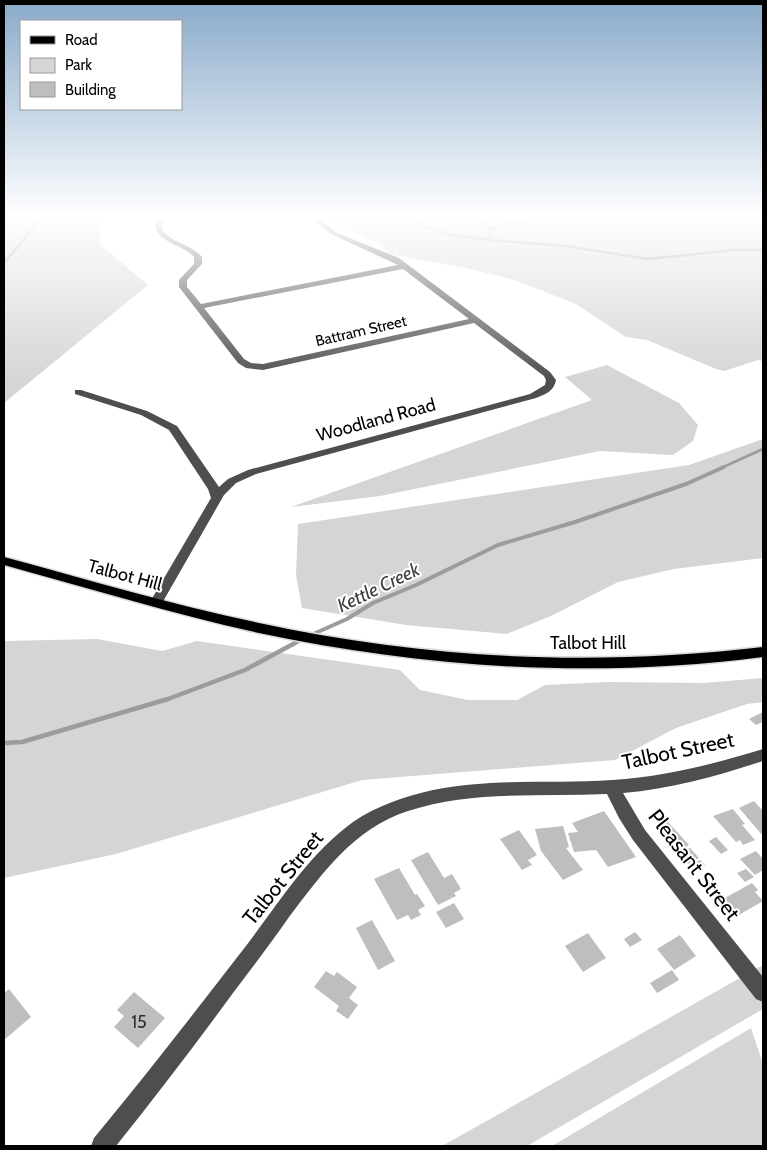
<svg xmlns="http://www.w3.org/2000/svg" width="767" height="1150" viewBox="0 0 767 1150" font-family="Cabin,sans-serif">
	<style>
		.green { fill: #d5d5d5 }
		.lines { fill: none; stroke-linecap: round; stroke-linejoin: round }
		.stream-far3 { stroke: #9c9c9c; stroke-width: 2.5 }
		.stream-far2 { stroke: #9c9c9c; stroke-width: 3 }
		.stream-far1 { stroke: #9c9c9c; stroke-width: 4 }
		.stream { stroke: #9c9c9c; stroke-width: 4.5 }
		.building { fill: #bebebe }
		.major-casing { stroke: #dbdbdb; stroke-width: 3 }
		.minor { fill: #4e4e4e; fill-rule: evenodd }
		.major { fill: #000; fill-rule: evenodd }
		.labels { text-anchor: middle; stroke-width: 4; stroke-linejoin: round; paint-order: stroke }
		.far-street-label { font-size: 15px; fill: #000; stroke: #fff }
		.street-label { font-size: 18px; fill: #000; stroke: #fff }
		.near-number-label { font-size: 18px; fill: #303030 }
		.water-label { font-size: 19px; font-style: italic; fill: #3d3d3d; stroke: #fff }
		.near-street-label { font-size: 21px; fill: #000; stroke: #fff }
	</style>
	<rect width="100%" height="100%" fill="#fff"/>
	<path class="green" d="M 4,219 L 99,219 L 100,244 L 148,285 L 4,403 Z
		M 329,219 L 754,219 L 763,222 L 763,361 L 758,360 L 724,371 L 716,369 L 647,340 L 626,337 L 576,304 L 515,280 L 466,268 L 390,254 L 381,245 L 334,223 Z
		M 607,365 L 679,403 L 698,425 L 693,441 L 673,455 L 600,451 L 380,496 L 291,507 L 592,400 L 565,377 Z
		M 763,439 L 763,558 L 674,569 L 618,582 L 551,616 L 507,634 L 406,625 L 302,608 L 296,575 L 298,524 L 689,465 Z
		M 97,639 L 162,651 L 197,641 L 400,670 L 420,690 L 468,700 L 517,700 L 545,685 L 607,682 L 704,683 L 763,678 L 763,702 L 747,704 L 676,728 L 615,760 L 362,780 L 116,854 L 4,878 L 4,641 Z
		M 763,965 L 763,1009 L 527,1146 L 442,1146 Z
		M 751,1028 L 763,1064 L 763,1146 L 552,1146 Z"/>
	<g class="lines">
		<path class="stream-far3" d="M 419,218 L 420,224 C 439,236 467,237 489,240
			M 481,218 L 485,227 L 492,229
			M 536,218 L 492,229 L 489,240 L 565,246 L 648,259 L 734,250 L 763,250
			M 4,263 L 31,231 L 38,218"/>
		<path class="stream-far2" d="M 721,468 L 763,449"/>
		<path class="stream-far1" d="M 311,635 L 347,619 L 373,603 L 416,585 L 498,545 L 575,522 L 686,484 L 724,467
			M 293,644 L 303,639"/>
		<path class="stream" d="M 4,743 L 22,742 L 168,699 L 245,670 L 295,643"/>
	</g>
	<path class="building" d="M 763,712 L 763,722 L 756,725 L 749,719 Z
		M 754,801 L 763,811 L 763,836 L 739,808 Z
		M 733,809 L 745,824 L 742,825 L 755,840 L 743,845 L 740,840 L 736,842 L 713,816 Z
		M 604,811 L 636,857 L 608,867 L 596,850 L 574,852 L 568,833 L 578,832 L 572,823 Z
		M 668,822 L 689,845 L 675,852 L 655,828 Z
		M 563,826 L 569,847 L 566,848 L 583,870 L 563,880 L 541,851 L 535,829 Z
		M 519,830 L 537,855 L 528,860 L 532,865 L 522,870 L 500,839 Z
		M 716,837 L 728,850 L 721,854 L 709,841 Z
		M 690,848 L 699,858 L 688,864 L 679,853 Z
		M 756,851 L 763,859 L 763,870 L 755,875 L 740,859 Z
		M 428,852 L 444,878 L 452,874 L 461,889 L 454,893 L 456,896 L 438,905 L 411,860 Z
		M 700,860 L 705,865 L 694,871 L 689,865 Z
		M 399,868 L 415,895 L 417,894 L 425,906 L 418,910 L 421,915 L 411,920 L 408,915 L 397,920 L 374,879 Z
		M 746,869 L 754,877 L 745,882 L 737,873 Z
		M 752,883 L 758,890 L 755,892 L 763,901 L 737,916 L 723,899 Z
		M 454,903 L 464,919 L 446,928 L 436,912 Z
		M 372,920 L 395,961 L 378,970 L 356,928 Z
		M 635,932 L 642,940 L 630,947 L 624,939 Z
		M 588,933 L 606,958 L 583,972 L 565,946 Z
		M 680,935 L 696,956 L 674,970 L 657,949 Z
		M 672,970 L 679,980 L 657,993 L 650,983 Z
		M 326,971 L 334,976 L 337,972 L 357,987 L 349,998 L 358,1005 L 348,1019 L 336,1011 L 339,1006 L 314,987 Z
		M 9,989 L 31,1017 L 4,1040 L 4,993 Z
		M 134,992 L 165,1018 L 138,1048 L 114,1027 L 124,1016 L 117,1010 Z"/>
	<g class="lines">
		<g class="major-casing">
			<path id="major" d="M 4,557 C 89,580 173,605 259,623 C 427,659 592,667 763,647 L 763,657 C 595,679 424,668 259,633 C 173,614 88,588 4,565 Z"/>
		</g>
		<path class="minor" d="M 158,218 L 165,218 L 161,227 C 168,243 191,243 202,257 L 202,264 L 187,280 L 187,287 L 201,304 L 398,265 L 331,234 L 311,218 L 319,218 L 335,232 L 399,258 L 550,372 L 556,380 C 554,391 546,394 536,398 L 256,474 L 236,483 L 224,495 L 161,605 L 151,605 L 150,602 L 211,498 L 208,489 L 169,430 L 141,415 L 75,394 L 75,390 L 81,390 L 147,411 L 177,426 L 219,487 L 228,479 L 248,470 L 530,394 L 545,385 L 546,380 L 544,376 L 474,323 L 263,370 L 246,368 L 238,363 L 179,287 L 179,280 L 194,264 L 194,257 C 183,244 162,245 155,227 ZM 403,269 L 469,319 L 263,364 L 251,363 L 244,359 L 204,308 Z
			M 763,749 L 763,761 C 717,776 671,789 623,793 L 645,830 L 763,977 L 763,1002 L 756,999 L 745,985 L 633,840 L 619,818 L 607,794 C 542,797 471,790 408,811 C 354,828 322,874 289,917 C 271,943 252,968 233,993 C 195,1045 156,1096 116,1146 L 91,1146 L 94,1138 C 147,1074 198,1008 249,942 C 280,901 310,853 353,822 C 376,806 406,796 433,790 C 492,778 553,784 612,780 C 664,777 714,764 763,749 Z"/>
		<use href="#major" class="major"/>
	</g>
	<linearGradient id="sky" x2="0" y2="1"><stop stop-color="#89aaca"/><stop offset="0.57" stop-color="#fff"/><stop offset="1" stop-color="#fff" stop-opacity="0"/></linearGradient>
	<rect width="767" height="380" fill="url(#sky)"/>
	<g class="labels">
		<g class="far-street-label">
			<text transform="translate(361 331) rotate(-13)" y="5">Battram Street</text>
		</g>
		<g class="street-label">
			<text transform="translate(376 420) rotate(-15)" y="6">Woodland Road</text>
			<text transform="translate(125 575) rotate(15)" y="6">Talbot Hill</text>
			<text x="588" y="649">Talbot Hill</text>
		</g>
		<g class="near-number-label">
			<text x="139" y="1028">15</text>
		</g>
		<g class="water-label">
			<text transform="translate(378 587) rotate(-26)" y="7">Kettle Creek</text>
		</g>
		<g class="near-street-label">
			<text transform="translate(678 751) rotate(-12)" y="7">Talbot Street</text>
			<text transform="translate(694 865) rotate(52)" y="7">Pleasant Street</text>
			<text transform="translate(283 878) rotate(-51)" y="7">Talbot Street</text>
		</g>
	</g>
	<rect width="767" height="1150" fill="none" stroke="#000000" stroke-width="10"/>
	<rect x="20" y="20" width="162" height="90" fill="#ffffff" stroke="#999999"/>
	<rect x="30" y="36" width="25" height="8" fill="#000000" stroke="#999999"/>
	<text x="65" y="45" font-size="15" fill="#000000">Road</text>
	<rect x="30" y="58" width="25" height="15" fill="#d5d5d5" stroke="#999999"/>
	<text x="65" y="70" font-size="15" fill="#000000">Park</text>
	<rect x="30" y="82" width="25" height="15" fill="#bebebe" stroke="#999999"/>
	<text x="65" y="95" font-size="15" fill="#000000">Building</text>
</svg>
